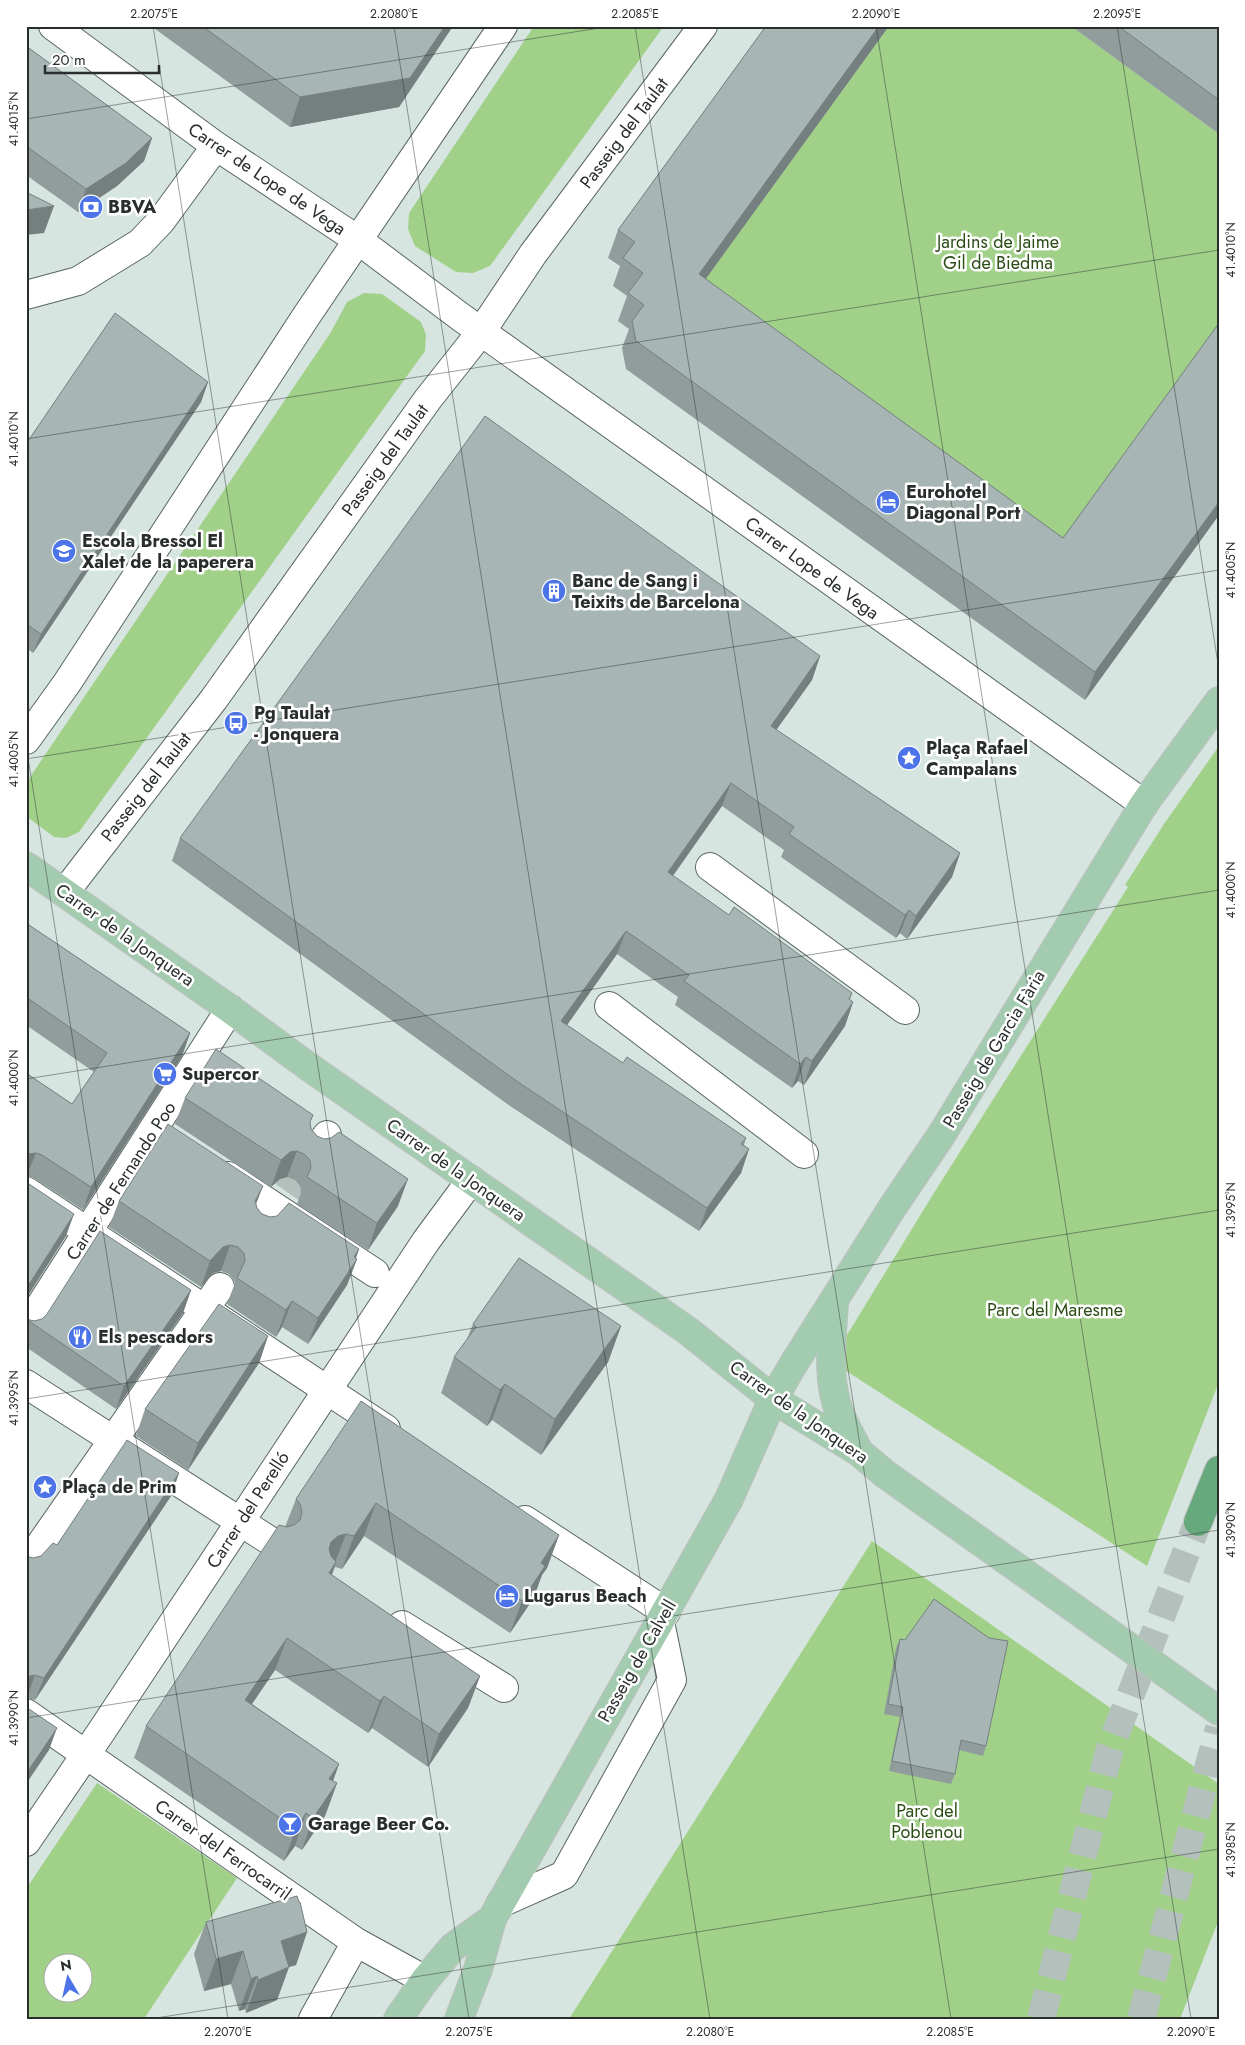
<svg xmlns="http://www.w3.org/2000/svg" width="1245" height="2045" viewBox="0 0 1245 2045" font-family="Jost,sans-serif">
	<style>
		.green { fill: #a1d089; fill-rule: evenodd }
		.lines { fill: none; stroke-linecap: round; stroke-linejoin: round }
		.minor-tunnel { stroke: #b4c0bc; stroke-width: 28; stroke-dasharray: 28 14; stroke-linecap: butt }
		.highway-tunnel { stroke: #b4c0bc; stroke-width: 28; stroke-dasharray: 28 14; stroke-linecap: butt }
		.minor-casing { stroke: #596561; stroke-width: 30 }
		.major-casing { stroke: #bfc0c0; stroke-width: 30 }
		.highway-casing { stroke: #bfc0c0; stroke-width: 30 }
		.minor { stroke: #fff; stroke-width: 28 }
		.major { stroke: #a3cbb0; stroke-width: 28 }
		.highway { stroke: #66a97c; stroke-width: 28 }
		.wall { fill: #909d9c }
		.shaded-wall { fill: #757f7f }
		.building { fill: #a7b6b5; stroke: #757f7f }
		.ticks { fill: none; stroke: #292e2d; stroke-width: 1; stroke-opacity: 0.45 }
		.labels { text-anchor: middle; stroke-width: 5; stroke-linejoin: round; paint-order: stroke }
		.street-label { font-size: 18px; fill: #292e2d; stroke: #fff }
		.poi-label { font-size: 18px; font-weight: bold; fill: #292e2d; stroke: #fff; text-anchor: start }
		.park-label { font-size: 18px; fill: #2c4e16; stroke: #fff }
		.neatline { fill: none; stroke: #292e2d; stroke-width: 2 }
		.ticks-label { font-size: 12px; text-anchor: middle; fill: #292e2d }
	</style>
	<rect width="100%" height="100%" fill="#d7e5e0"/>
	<path class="green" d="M 534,26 L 664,26 L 490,266 L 473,273 L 456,272 L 415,246 L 408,229 L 409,213 Z
		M 889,26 L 1071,26 L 1219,134 L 1219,337 L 1053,565 L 689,301 Z
		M 364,293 L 382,294 L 421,322 L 426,335 L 425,351 L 79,832 L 66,838 L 54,837 L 26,816 L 26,783 L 331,332 L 347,302 Z
		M 1219,746 L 1219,1382 L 1147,1566 L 831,1361 L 937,1188 L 1128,887 L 1125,885 L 1164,824 Z
		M 872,1541 L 1219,1784 L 1219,1919 L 1180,2019 L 569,2019 Z
		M 97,1783 L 237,1878 L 144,2019 L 26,2019 L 26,1889 ZM 52,1962 L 82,1962 L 82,1992 L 52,1992 Z"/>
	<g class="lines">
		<path class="minor-tunnel" d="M 287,1192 L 316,1150"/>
		<path class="highway-tunnel" d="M 1041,2019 L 1110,1748 L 1198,1522
			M 1141,2019 L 1219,1728"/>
		<g class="minor-casing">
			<path id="minor" d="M 53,26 L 216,146 L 358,240 L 462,318 L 1144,804
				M 26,295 L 78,281 L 140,243 L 161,221 L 216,146
				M 26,740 L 67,683 L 307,315 L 503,26
				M 710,867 L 905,1010
				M 65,892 L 214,699 L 428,399 L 481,332 L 533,254 L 703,26
				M 609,1006 L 804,1154
				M 316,1150 L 327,1135
				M 228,1176 L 375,1273
				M 26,1191 L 386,1429
				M 26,1328 L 230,1009
				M 26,1384 L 275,1544
				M 525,1520 L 666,1612
				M 26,1565 L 220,1287
				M 402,1625 L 504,1688
				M 26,1713 L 356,1942 L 425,1980
				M 26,1842 L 101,1732 L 426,1241 L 471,1180
				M 501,1903 L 564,1875 L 672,1680 L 660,1622
				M 313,2019 L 356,1942"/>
		</g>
		<g class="major-casing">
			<path id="major" d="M 26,866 L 230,1009 L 309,1067 L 688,1331 L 773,1399 L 859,1452 L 885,1474 L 1219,1711
				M 834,1303 C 832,1339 826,1379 840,1414 C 845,1427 853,1439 859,1452
				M 398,2019 L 425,1980 L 453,1947 L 492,1919
				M 459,2019 L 478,1969 L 492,1919 L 729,1499 L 773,1399 L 793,1365 L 892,1208 L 942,1134 L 1144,804 L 1219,701"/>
		</g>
		<g class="highway-casing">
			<path id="highway" d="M 1198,1522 L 1219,1470"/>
		</g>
		<use href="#minor" class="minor"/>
		<use href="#major" class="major"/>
		<use href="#highway" class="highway"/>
	</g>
	<path class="wall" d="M 151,26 L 453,26 L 399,107 L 290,127 Z
		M 766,26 L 889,26 L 705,279 L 1063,538 L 1219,515 L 1085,700 L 626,369 L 622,348 L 629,329 L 618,321 L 627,296 L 613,286 L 620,266 L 608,258 L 618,230 Z
		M 1071,26 L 1219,26 L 1219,134 Z
		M 26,46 L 152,138 L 144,161 L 117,186 L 78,212 L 26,175 Z
		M 208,382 L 201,402 L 33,653 L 26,648 L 26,444 Z
		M 820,656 L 812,680 L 776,730 L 960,853 L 952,877 L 907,939 L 900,933 L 896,938 L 781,857 L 784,850 L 722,806 L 673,876 L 853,1002 L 845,1026 L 804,1085 L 798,1081 L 792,1088 L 675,1005 L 678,997 L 617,954 L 567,1025 L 623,1063 L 746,1138 L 744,1145 L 749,1149 L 741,1173 L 699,1231 L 510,1106 L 172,861 L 180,838 Z
		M 26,923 L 190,1033 L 182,1056 L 83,1210 L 34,1178 L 26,1176 L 26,1073 L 72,1104 L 94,1072 L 26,1025 Z
		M 185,1098 L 310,1122 L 311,1129 L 317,1136 L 398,1206 L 368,1250 L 297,1204 L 301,1193 L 300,1186 L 295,1180 L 287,1177 L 280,1179 L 271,1187 L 175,1124 Z
		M 119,1201 L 256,1204 L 257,1208 L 262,1214 L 359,1249 L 356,1258 L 357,1259 L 347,1285 L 308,1344 L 282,1327 L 276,1337 L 227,1304 L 235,1283 L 234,1280 L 229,1274 L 221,1271 L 213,1273 L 201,1287 L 109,1227 Z
		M 191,1290 L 183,1313 L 116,1409 L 26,1347 L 26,1319 L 34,1321 Z
		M 473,1324 L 621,1326 L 608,1362 L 541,1455 L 492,1420 L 487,1426 L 441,1393 L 454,1357 L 467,1339 Z
		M 268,1336 L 259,1363 L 188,1470 L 136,1436 L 145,1409 Z
		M 361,1401 L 559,1535 L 547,1568 L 542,1575 L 533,1599 L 510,1633 L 364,1536 L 342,1569 L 335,1567 L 332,1575 L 480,1676 L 468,1708 L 428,1767 L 372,1728 L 368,1733 L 275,1670 L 252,1704 L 339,1764 L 333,1781 L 337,1783 L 325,1816 L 302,1850 L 295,1846 L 284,1861 L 134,1758 L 146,1726 L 285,1527 L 296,1499 Z
		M 179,1473 L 171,1496 L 35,1700 L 26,1698 L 26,1556 L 33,1558 L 41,1556 L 57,1545 Z
		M 900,1639 L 986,1746 L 983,1756 L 959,1750 L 955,1774 L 951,1784 L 889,1771 L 900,1717 L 884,1714 L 896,1648 Z
		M 206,1922 L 307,1932 L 296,1965 L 289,1967 L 277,2000 L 246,2013 L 245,2009 L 239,2011 L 231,1984 L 204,1991 L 194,1954 Z"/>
	<path class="shaded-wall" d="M 445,26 L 453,26 L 399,107 L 290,127 L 300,97 Z
		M 879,26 L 889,26 L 689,302 L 699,274 Z
		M 152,138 L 144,161 L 117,186 L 78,212 L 86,189 Z
		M 54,206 L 44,233 L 26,235 L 26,210 Z
		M 208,382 L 201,402 L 33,653 L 41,634 Z
		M 1219,502 L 1219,515 L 1085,700 L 1095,672 Z
		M 820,656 L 812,680 L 762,750 L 771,726 Z
		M 731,783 L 722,806 L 659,895 L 668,872 Z
		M 960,853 L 952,877 L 907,939 L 916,916 Z
		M 909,910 L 900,933 L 896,938 L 905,915 Z
		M 626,931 L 617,954 L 553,1045 L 561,1021 Z
		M 852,993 L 844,1016 L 853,1002 L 845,1026 L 804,1085 L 812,1061 Z
		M 190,1033 L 182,1056 L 83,1210 L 91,1187 Z
		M 806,1057 L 798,1081 L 792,1088 L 800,1064 Z
		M 749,1149 L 741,1173 L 699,1231 L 707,1208 Z
		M 297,1151 L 287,1177 L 280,1179 L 271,1187 L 281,1160 L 290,1152 Z
		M 36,1153 L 27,1175 L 26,1176 L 26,1156 L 28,1154 Z
		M 408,1179 L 398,1206 L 368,1250 L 377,1223 Z
		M 263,1186 L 253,1212 L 255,1201 Z
		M 74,1214 L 66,1236 L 26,1299 L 26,1289 Z
		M 230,1245 L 221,1271 L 213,1273 L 201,1287 L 210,1261 L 223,1247 Z
		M 359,1249 L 354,1263 L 357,1259 L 347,1285 L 308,1344 L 318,1318 Z
		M 191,1290 L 183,1313 L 116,1409 L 124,1386 Z
		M 292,1301 L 282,1327 L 276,1337 L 286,1310 Z
		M 621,1326 L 608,1362 L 541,1455 L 555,1419 Z
		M 268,1336 L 259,1363 L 188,1470 L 198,1443 Z
		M 505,1384 L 492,1420 L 487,1426 L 500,1390 Z
		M 179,1473 L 171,1496 L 35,1700 L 44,1678 Z
		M 376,1503 L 364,1536 L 342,1569 L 354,1536 Z
		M 346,1534 L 334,1565 L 336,1562 L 324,1595 L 320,1574 L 331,1542 L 338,1536 Z
		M 559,1535 L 547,1568 L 542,1575 L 533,1599 L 510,1633 L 522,1601 L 541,1563 Z
		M 287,1638 L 275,1670 L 233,1732 L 245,1700 Z
		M 35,1675 L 27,1697 L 26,1698 L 26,1677 Z
		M 480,1676 L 468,1708 L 428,1767 L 439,1734 Z
		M 384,1696 L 372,1728 L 368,1733 L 380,1701 Z
		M 57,1728 L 49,1750 L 26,1784 L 26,1774 Z
		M 339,1764 L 327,1797 L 329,1779 Z
		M 337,1783 L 325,1816 L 302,1850 L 313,1818 Z
		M 306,1813 L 295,1846 L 284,1861 L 296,1829 Z
		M 307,1932 L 296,1965 L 269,1973 L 281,1941 Z
		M 243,1951 L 231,1984 L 204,1991 L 216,1959 Z
		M 289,1967 L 277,2000 L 246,2013 L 258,1980 Z
		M 257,1976 L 245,2009 L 239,2011 L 251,1979 Z"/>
	<path class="building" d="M 202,26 L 445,26 L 410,78 L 300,97 Z
		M 766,26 L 879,26 L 699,274 L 1063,538 L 1219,323 L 1219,502 L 1095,672 L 636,341 L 632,321 L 644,305 L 628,293 L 643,273 L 623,258 L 635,242 L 618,230 Z
		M 1118,26 L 1219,26 L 1219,100 Z
		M 26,46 L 152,138 L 126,163 L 86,189 L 26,146 Z
		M 26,192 L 54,206 L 26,210 Z
		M 115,313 L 208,382 L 41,634 L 26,624 L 26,444 Z
		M 485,416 L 820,656 L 771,726 L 960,853 L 916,916 L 909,910 L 905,915 L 789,834 L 794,827 L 731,783 L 668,872 L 729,915 L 734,907 L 852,993 L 849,999 L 853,1002 L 812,1061 L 806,1057 L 800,1064 L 684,981 L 689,975 L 626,931 L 561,1021 L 623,1063 L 627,1057 L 746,1138 L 741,1144 L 749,1149 L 707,1208 L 518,1082 L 180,838 Z
		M 26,923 L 190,1033 L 91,1187 L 42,1155 L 36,1153 L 28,1154 L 26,1156 L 26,1073 L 72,1104 L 107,1053 L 26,997 Z
		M 216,1049 L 313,1115 L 310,1122 L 311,1129 L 317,1136 L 324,1139 L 331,1138 L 339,1132 L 408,1179 L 377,1223 L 307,1177 L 311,1168 L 310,1160 L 304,1154 L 297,1151 L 290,1152 L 281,1160 L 185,1098 Z
		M 168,1124 L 263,1186 L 255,1201 L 257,1208 L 262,1214 L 270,1217 L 277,1216 L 289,1203 L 359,1249 L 354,1257 L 357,1259 L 318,1318 L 292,1301 L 286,1310 L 237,1278 L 245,1261 L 244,1253 L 238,1247 L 230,1245 L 223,1247 L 210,1261 L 119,1201 Z
		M 26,1182 L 74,1214 L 26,1289 Z
		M 100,1231 L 191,1290 L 124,1386 L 26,1319 L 34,1321 L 42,1319 L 47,1314 Z
		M 519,1258 L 621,1326 L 555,1419 L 505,1384 L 500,1390 L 454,1357 L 476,1327 L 473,1324 Z
		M 219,1304 L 268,1336 L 198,1443 L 145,1409 Z
		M 361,1401 L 559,1535 L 541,1563 L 545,1566 L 522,1601 L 376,1503 L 354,1536 L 346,1534 L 338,1536 L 331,1542 L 329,1549 L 331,1556 L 336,1562 L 329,1573 L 480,1676 L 439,1734 L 384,1696 L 380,1701 L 287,1638 L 245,1700 L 339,1764 L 329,1779 L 337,1783 L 313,1818 L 306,1813 L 296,1829 L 146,1726 L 279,1525 L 287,1527 L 294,1525 L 300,1520 L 302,1512 L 300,1504 L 296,1499 Z
		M 127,1440 L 179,1473 L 44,1678 L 35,1675 L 26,1677 L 26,1556 L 33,1558 L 41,1556 L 53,1543 L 57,1545 Z
		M 934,1599 L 989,1638 L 1008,1641 L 986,1746 L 961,1740 L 955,1774 L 892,1761 L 903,1707 L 888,1704 L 900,1639 L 905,1640 Z
		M 26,1707 L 57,1728 L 26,1774 Z
		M 297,1896 L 299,1902 L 300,1902 L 307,1932 L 281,1941 L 289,1967 L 258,1980 L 257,1976 L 251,1979 L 243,1951 L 216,1959 L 206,1922 Z"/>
	<path class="ticks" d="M 153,26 L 469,2019M 394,26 L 710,2019M 635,26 L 951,2019M 876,26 L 1191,2019M 1117,26 L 1219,670M 26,119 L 612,26M 26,439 L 1219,250M 26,745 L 228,2019M 26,759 L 1219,570M 26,1079 L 1219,890M 26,1399 L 1219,1210M 26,1718 L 1219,1530M 150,2019 L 1219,1849"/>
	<defs>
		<g id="bank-disc" transform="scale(1.25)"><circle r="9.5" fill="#4c74e8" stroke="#fff"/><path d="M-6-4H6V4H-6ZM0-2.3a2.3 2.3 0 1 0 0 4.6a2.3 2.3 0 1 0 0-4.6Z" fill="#fff"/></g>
		<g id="hotel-disc" transform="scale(1.25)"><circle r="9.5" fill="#4c74e8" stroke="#fff"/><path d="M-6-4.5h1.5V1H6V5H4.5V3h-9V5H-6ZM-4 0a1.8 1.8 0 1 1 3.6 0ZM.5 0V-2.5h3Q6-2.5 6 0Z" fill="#fff"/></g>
		<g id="school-disc" transform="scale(1.25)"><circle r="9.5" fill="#4c74e8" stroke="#fff"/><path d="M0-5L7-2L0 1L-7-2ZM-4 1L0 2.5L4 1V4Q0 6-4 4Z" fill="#fff"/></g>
		<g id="building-disc" transform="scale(1.25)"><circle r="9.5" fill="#4c74e8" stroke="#fff"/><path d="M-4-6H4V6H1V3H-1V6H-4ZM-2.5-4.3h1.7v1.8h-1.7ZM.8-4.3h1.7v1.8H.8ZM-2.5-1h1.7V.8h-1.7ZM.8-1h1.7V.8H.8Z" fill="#fff"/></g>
		<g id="bus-disc" transform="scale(1.25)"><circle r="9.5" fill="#4c74e8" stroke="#fff"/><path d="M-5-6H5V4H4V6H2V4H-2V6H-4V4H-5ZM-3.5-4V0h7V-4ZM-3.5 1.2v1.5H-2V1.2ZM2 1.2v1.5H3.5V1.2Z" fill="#fff"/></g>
		<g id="sight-disc" transform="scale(1.25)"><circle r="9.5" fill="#4c74e8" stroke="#fff"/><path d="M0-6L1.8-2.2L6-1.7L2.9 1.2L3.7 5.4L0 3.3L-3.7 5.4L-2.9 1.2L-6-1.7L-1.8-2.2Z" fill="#fff"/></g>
		<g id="supermarket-disc" transform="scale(1.25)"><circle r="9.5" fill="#4c74e8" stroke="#fff"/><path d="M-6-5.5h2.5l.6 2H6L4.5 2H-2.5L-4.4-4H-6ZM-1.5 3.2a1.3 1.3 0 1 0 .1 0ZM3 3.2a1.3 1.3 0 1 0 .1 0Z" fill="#fff"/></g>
		<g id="restaurant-disc" transform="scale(1.25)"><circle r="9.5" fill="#4c74e8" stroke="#fff"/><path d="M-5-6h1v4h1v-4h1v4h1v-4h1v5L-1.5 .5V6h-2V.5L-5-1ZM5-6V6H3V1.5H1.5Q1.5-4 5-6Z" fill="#fff"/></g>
		<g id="bar-disc" transform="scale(1.25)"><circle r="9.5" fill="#4c74e8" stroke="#fff"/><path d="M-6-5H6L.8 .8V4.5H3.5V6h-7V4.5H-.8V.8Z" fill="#fff"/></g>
	</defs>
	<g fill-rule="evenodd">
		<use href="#bank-disc" x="91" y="207"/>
		<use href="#hotel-disc" x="888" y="502"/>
		<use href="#school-disc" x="64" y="551"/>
		<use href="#building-disc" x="554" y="591"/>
		<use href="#bus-disc" x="236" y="723"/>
		<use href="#sight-disc" x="909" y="758"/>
		<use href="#supermarket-disc" x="165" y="1074"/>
		<use href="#restaurant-disc" x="80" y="1337"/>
		<use href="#sight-disc" x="45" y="1487"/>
		<use href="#hotel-disc" x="507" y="1596"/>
		<use href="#bar-disc" x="290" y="1824"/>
	</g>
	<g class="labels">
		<g class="street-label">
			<text transform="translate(624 133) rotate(-53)" y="6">Passeig del Taulat</text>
			<text transform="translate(267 179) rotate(34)" y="6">Carrer de Lope de Vega</text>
			<text transform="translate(385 460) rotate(-54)" y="6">Passeig del Taulat</text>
			<text transform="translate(812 568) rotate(36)" y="6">Carrer Lope de Vega</text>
			<text transform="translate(146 787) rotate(-52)" y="6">Passeig del Taulat</text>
			<text transform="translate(125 935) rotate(35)" y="6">Carrer de la Jonquera</text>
			<text transform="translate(994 1049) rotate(-59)" y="6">Passeig de Garcia Fària</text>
			<text transform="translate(456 1170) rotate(35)" y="6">Carrer de la Jonquera</text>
			<text transform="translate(121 1181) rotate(-57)" y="6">Carrer de Fernando Poo</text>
			<text transform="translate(799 1412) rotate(35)" y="6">Carrer de la Jonquera</text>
			<text transform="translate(248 1510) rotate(-57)" y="6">Carrer del Perelló</text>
			<text transform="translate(637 1661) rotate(-60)" y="6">Passeig de Calvell</text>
			<text transform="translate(223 1850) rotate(35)" y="6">Carrer del Ferrocarril</text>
		</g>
		<g class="poi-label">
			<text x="108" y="213">BBVA</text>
			<text x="906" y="498">Eurohotel<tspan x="906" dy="21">Diagonal Port</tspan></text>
			<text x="82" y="547">Escola Bressol El<tspan x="82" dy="21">Xalet de la paperera</tspan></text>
			<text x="572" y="587">Banc de Sang i<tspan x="572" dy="21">Teixits de Barcelona</tspan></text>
			<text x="254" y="719">Pg Taulat<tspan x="254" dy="21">- Jonquera</tspan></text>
			<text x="926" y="754">Plaça Rafael<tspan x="926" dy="21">Campalans</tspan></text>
			<text x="182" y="1080">Supercor</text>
			<text x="98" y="1343">Els pescadors</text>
			<text x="62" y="1493">Plaça de Prim</text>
			<text x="524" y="1602">Lugarus Beach</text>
			<text x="308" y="1830">Garage Beer Co.</text>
		</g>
		<g class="park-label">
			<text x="998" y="248">Jardins de Jaime<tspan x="998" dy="21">Gil de Biedma</tspan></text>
			<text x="1055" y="1316">Parc del Maresme</text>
			<text x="927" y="1817">Parc del<tspan x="927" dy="21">Poblenou</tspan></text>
		</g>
	</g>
	<rect width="1245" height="2045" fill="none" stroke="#ffffff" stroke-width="55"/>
	<g transform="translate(68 1978) rotate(351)"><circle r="24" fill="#ffffff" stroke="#a9abab"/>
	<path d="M0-4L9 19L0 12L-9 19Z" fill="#4c74e8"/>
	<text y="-8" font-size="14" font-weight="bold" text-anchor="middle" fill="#292e2d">N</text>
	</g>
	<path d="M45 65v8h114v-8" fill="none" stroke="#292e2d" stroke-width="2.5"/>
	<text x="52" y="65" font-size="15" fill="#292e2d" stroke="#ffffff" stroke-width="4" paint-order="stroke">20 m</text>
	<rect x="28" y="28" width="1190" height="1990" class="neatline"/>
	<g class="ticks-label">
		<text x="154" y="18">2.2075°E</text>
		<text x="394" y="18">2.2080°E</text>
		<text x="635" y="18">2.2085°E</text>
		<text x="876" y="18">2.2090°E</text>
		<text x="1117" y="18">2.2095°E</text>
		<text transform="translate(14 119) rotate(-90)" y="4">41.4015°N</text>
		<text transform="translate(1231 250) rotate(-90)" y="4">41.4010°N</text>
		<text transform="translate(14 439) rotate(-90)" y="4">41.4010°N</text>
		<text transform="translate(1231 570) rotate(-90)" y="4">41.4005°N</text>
		<text transform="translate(14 759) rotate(-90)" y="4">41.4005°N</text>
		<text transform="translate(1231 890) rotate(-90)" y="4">41.4000°N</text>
		<text transform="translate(14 1078) rotate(-90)" y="4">41.4000°N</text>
		<text transform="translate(1231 1210) rotate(-90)" y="4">41.3995°N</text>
		<text transform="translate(14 1398) rotate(-90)" y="4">41.3995°N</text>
		<text transform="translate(1231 1530) rotate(-90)" y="4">41.3990°N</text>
		<text transform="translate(14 1718) rotate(-90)" y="4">41.3990°N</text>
		<text transform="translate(1231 1850) rotate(-90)" y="4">41.3985°N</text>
		<text x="228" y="2036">2.2070°E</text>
		<text x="469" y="2036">2.2075°E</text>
		<text x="710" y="2036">2.2080°E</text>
		<text x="950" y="2036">2.2085°E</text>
		<text x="1191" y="2036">2.2090°E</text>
	</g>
</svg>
